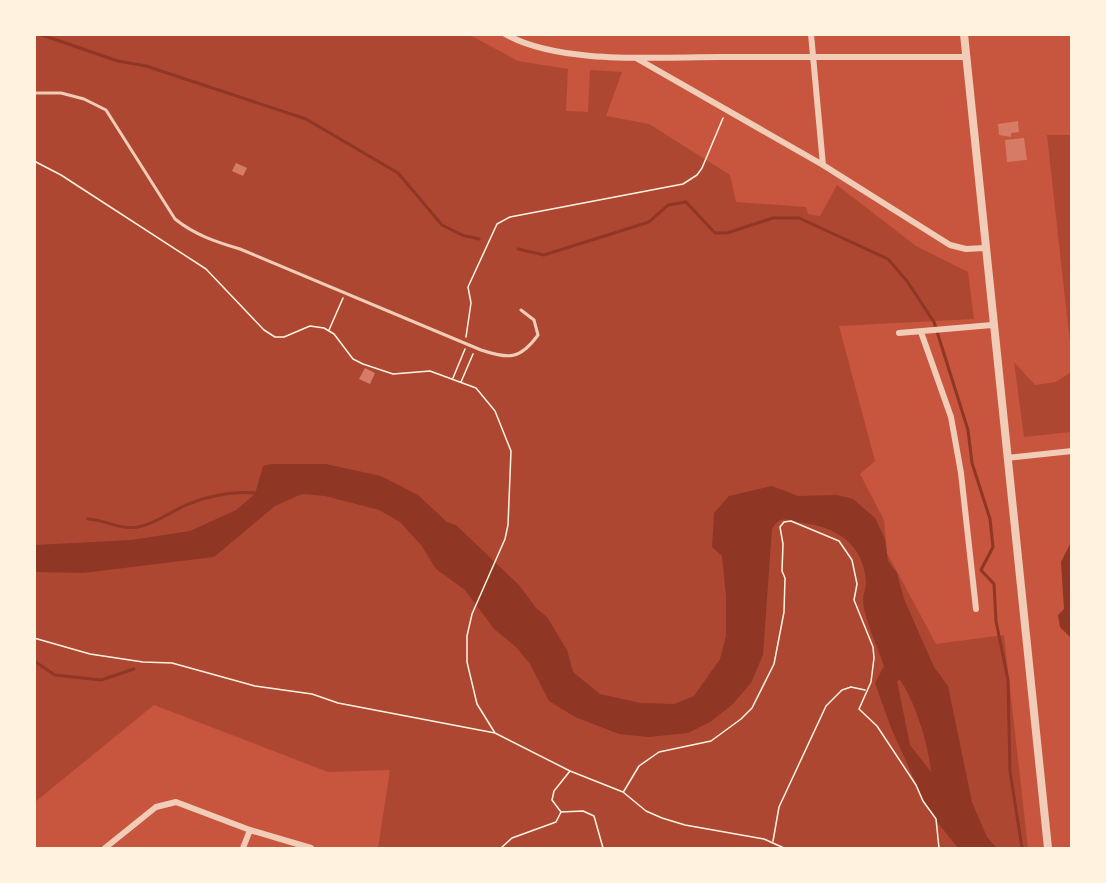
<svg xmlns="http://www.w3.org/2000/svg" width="1106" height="883" viewBox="0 0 1106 883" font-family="Poppins,sans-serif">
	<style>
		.green { fill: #ae4732 }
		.water { fill: #8f3625; fill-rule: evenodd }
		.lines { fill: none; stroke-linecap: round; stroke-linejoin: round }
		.stream { stroke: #8f3625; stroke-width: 3 }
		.building { fill: #d67c66 }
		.path { stroke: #fff3e0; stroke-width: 1.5 }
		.service { stroke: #f1ccb7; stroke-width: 3 }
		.minor { stroke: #f1ccb7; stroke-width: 6 }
		.tertiary { stroke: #f1ccb7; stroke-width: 8 }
	</style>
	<rect width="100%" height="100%" fill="#c8553d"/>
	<path class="green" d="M 35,35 L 470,35 L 518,61 L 568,69 L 566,111 L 588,112 L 590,70 L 622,72 L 606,116 L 649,124 L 730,175 L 736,202 L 806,207 L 808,214 L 820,216 L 837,185 L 916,246 L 968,272 L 974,319 L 839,326 L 875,461 L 860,474 L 884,520 L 887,553 L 936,644 L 1004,635 L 1028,848 L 378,848 L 390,770 L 328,772 L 154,705 L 35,802 Z
		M 1047,135 L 1071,135 L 1071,348 L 1068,325 Z
		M 1014,362 L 1035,385 L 1056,382 L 1071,372 L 1071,432 L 1024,437 Z"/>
	<path class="water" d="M 271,464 L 326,464 L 381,476 L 418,495 L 447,522 L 456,525 L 519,585 L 536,608 L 547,617 L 567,650 L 573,672 L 600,694 L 641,703 L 674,704 L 694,696 L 720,659 L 726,636 L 726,596 L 722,556 L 712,547 L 714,513 L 729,496 L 772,486 L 798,496 L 837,495 L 853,499 L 875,518 L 885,539 L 888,561 L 897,573 L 904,599 L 934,667 L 948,686 L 972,802 L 987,837 L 997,848 L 958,848 L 929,812 L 891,728 L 875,683 L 884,666 C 878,648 864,618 863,601 C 863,594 866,588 866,582 C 864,545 837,527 803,523 C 788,521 781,514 772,529 L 763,655 L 751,683 L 732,705 L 710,722 L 688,733 L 648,737 L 619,734 L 575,717 L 549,701 L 530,664 L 516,647 L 494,629 L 465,590 L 436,569 L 421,545 L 400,522 L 379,510 L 325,496 L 302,494 L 275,506 L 214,557 L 83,573 L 35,572 L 35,545 L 131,540 L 190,531 L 236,510 L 255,494 L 263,466 ZM 900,680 C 915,701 929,746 931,772 L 910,745 L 897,681 Z
		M 1071,542 L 1071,638 L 1060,627 L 1058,615 L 1064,609 L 1061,562 Z"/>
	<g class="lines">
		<path class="stream" d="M 39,34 L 118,61 L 146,66 L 306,119 L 398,173 L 442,225 L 462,235 L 479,239
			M 518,249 L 544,255 L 649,222 L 668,205 L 686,202 L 715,233 L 727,233 L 773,218 L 799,218 L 888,259 L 907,281 L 934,322 L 968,430 L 972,463 L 990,519 L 993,547 L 981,570 L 994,584 L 996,621 L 1008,680 L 1010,771 L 1022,848
			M 88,519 C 106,520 120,530 138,527 C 155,524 170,512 186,505 C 208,496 231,491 255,493
			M 34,661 L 55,675 L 101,680 L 134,669"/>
	</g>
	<path class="building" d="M 1018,121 L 1019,132 L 1011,133 L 1011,137 L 999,135 L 998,124 Z
		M 1024,138 L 1027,160 L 1007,162 L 1005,140 Z
		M 236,163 L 247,168 L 243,176 L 232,171 Z
		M 365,368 L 375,373 L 370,384 L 359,379 Z"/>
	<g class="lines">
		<path class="path" d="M 34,161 L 61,175 L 206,269 L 264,330 L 275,337 L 284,337 L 310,326 L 324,328 L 334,334 L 353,359 L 363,364 L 393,374 L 430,371 L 476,388 L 495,411 L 511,451 L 508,525 L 505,539 L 472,614 L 467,636 L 467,662 L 477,704 L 495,733 L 570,771 L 623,792 L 646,811 L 662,818 L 685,825 L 764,839 L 784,848
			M 329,330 L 343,298
			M 466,337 L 471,303 L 468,287 L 497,224 L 510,217 L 683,184 L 697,175 L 702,168 L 723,118
			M 453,378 L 465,349
			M 461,382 L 473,354
			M 34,638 L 90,654 L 143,662 L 172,663 L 255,686 L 312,694 L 338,703 L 495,733
			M 624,791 L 639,766 L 659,752 L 711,741 L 741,719 L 752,708 L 774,664 L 784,612 L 785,578 L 782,571 L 783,544 L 780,527 L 784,522 L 791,521 L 839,541 L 852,560 L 857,584 L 854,600 L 873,647 L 874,658 L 871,682 L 859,709 L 877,726 L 916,785 L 923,801 L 936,819 L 939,848
			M 561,812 L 552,800 L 554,791 L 570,771
			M 773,841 L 779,807 L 826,706 L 842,690 L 851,687 L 865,690
			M 501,848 L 512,838 L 556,822 L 561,812 L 583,811 L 594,816 L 603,848"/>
		<path class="service" d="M 34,93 L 61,93 L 84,99 L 106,110 L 175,219 C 195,235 216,242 240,249 L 481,350 C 509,359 520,360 538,335 L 534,320 L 521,310"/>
		<path class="minor" d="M 505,34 C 560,65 657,57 720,57 C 802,57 884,57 966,57
			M 811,34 L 823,165
			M 636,58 L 823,165 L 950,245 L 966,249 L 985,248
			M 921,332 L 951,417 L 961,473 L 976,609
			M 899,333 L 992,325
			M 1007,458 L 1072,451
			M 105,848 L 156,807 L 176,802 L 250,830 L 311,848
			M 243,848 L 250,830"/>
		<path class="tertiary" d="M 964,34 L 1048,848"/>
	</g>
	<rect width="1106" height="883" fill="none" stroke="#fff3e0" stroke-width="72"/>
</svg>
